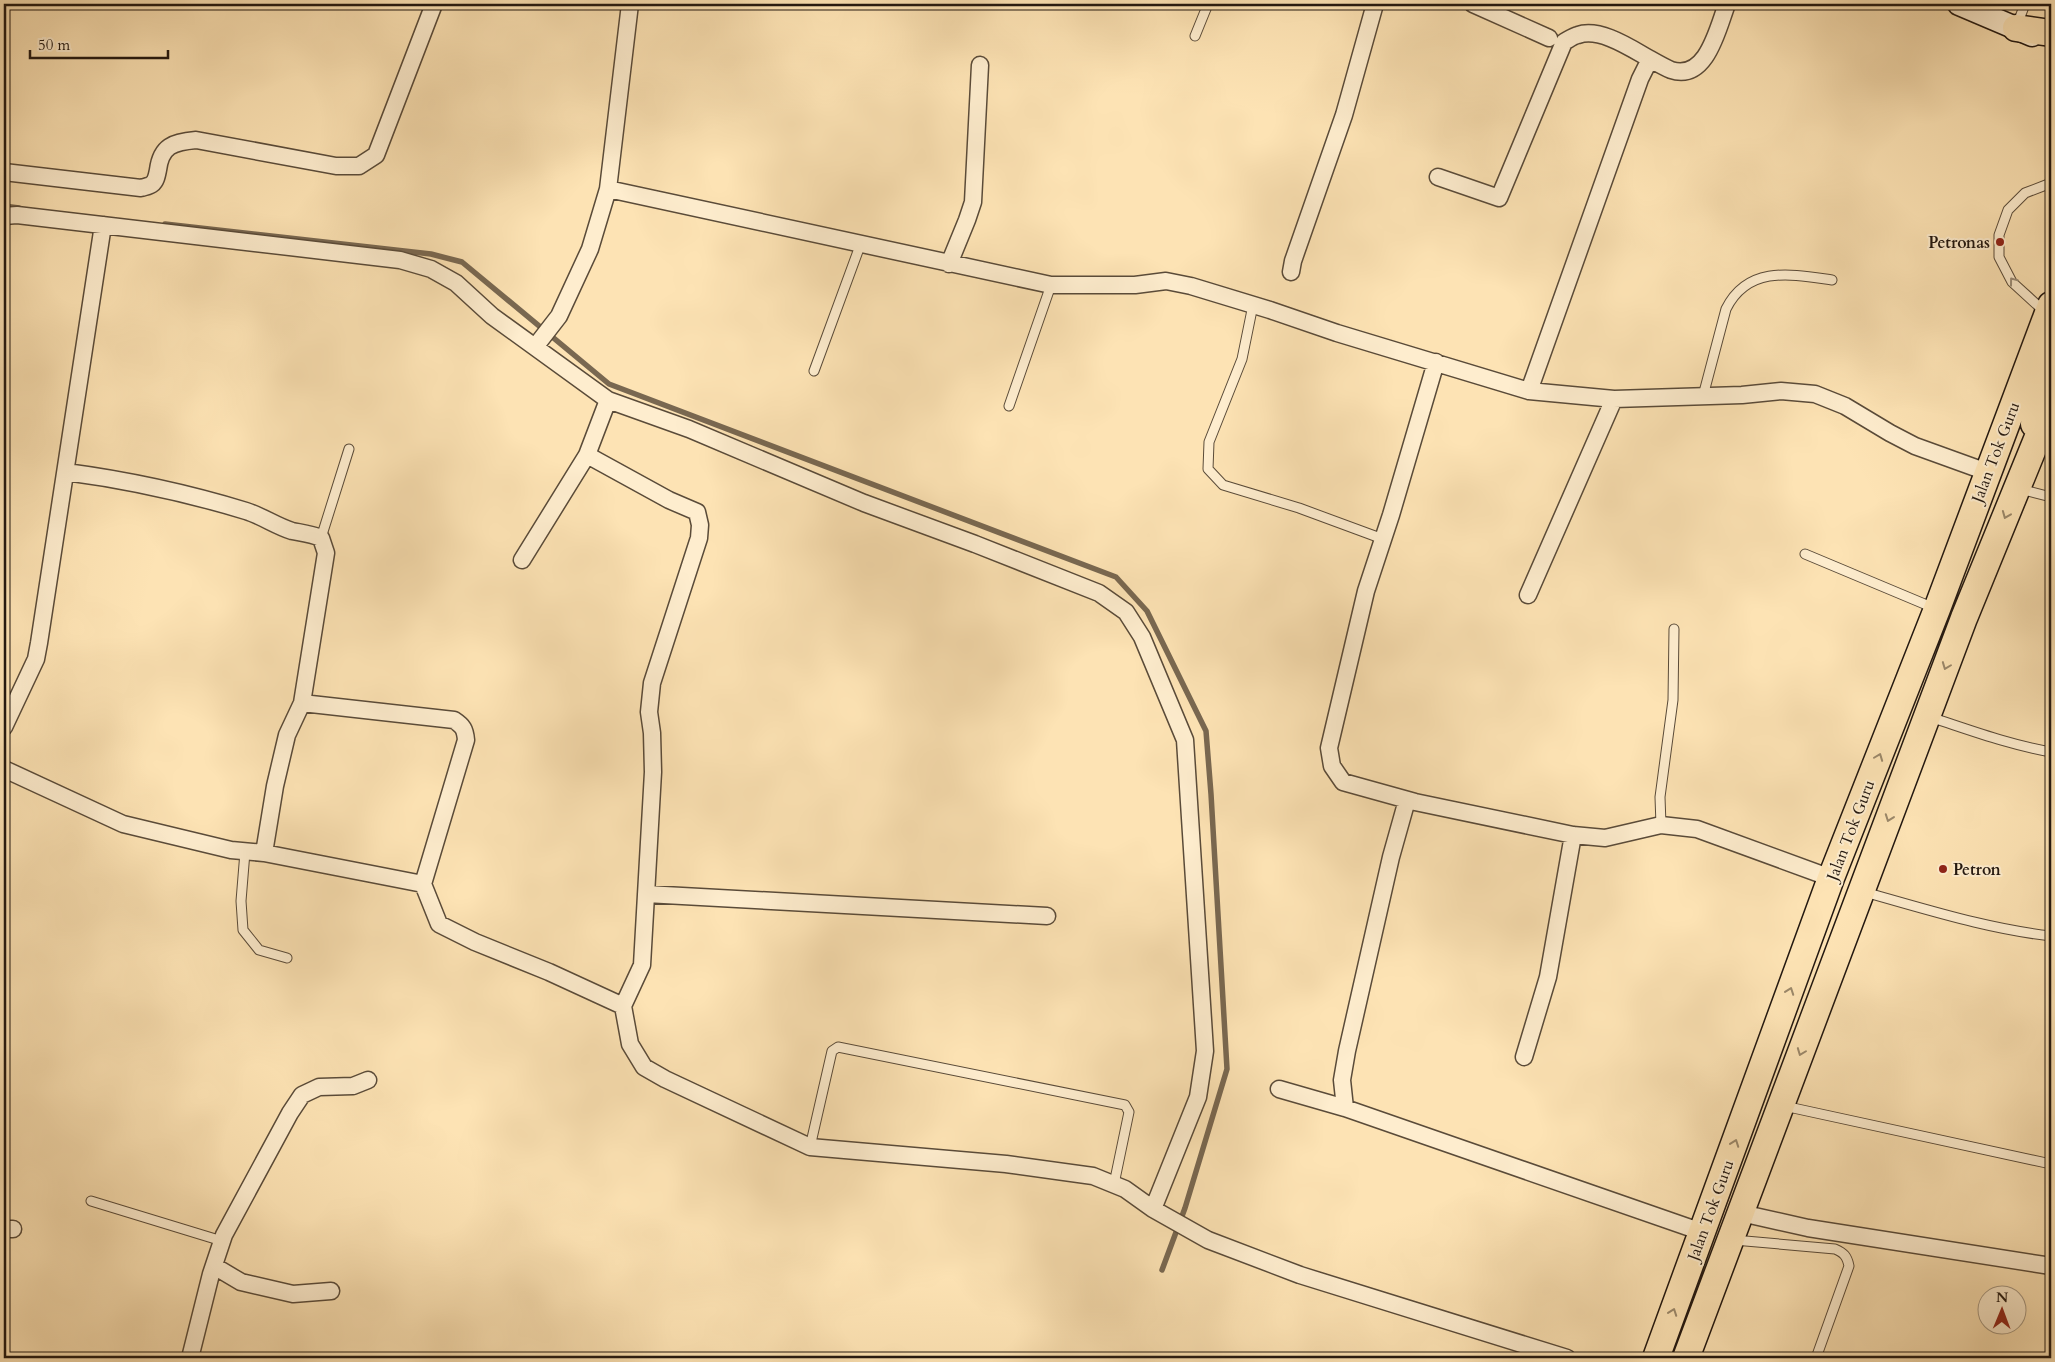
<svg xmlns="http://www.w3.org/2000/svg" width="2055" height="1362" viewBox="0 0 2055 1362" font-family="Cardo,serif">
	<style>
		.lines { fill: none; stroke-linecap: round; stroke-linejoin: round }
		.stream { stroke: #796851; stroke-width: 5.5 }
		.service-casing { stroke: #5a4b39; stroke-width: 11 }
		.minor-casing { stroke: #5a4b39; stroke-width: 19 }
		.secondary-casing { stroke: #231810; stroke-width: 25 }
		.primary-casing { stroke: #231810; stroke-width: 29 }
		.service { stroke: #feedce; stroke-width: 9 }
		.minor { stroke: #feedce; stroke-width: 16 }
		.secondary { stroke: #feedce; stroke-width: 22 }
		.primary { stroke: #fde3b4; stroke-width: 26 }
		.oneway { stroke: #9b8d78 }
		.oneway2 { stroke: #9b886a }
		.poi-dot { fill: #8f2418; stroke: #feedce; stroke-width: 2 }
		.labels { text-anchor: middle; stroke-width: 4; stroke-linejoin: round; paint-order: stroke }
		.poi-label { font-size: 16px; font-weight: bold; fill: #231810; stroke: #feedce; text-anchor: end }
		.street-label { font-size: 16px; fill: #231810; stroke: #feedce }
	</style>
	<rect width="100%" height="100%" fill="#fde3b4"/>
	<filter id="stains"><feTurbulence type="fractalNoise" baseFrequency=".004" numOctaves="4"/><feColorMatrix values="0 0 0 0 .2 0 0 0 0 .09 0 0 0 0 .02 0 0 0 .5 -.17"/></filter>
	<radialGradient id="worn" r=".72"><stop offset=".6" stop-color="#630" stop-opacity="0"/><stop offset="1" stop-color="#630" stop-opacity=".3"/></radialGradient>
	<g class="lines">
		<path class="stream" d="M 4,206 L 19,208
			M 165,224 L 431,254 L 462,262 L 609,384 L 1116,577 L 1147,611 L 1206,731 L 1211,794 L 1227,1069 L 1185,1208 L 1162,1270"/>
		<g class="service-casing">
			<path id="service" d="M 2017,25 L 2025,4
				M 1195,36 L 1208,4
				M 1253,305 L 1242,359 L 1209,442 L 1208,469 L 1223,485 L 1299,508 L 1383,539
				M 2046,313 L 2012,282 L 1999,257 L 1999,235 L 2008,210 L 2025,193 L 2051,183
				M 814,371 L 861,243
				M 1703,396 L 1726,309 C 1748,265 1791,274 1832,280
				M 1009,406 L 1051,285
				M 2020,489 L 2051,497
				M 321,538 L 349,449
				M 1805,554 L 1934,608
				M 1930,717 C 1970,730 2010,745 2051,752
				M 1661,825 L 1660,797 L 1673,700 L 1674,629
				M 245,852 L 241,901 L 243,930 L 259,950 L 287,958
				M 1864,892 C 1926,909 1987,929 2051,936
				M 1784,1106 L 2051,1164
				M 810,1147 L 832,1051 L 838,1047 L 1125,1105 L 1129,1112 L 1114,1184
				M 91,1201 L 222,1241
				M 1734,1240 L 1835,1249 C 1844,1253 1847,1256 1849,1266 L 1816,1358"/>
		</g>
		<g class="minor-casing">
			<path id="minor" d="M 1473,4 L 1549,38
				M 4,172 L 141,188 C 144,187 150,186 152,184 C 156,181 157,175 158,170 C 161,146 173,142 196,140 L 336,166 L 359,166 L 376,155 L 434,4
				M 1438,177 L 1499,198 L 1564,42 C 1568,40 1573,36 1578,35 C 1600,27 1632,49 1650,59
				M 608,189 L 1051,285 L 1135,285 L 1166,281 L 1191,286 L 1270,310 L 1337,333 L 1529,391 L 1614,399 L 1742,395 L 1781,391 L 1815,394 L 1845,406 L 1890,433 L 1915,446 L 1987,472
				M 4,216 L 17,215 L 400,260 L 431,269 L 456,283 L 492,316 L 608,400 L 689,429 L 864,503 L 975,544 L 1099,593 L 1126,612 L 1142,637 L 1185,740 L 1205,1051 L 1198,1097 L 1153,1209
				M 949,264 L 967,220 L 973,202 L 980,65
				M 1291,272 L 1293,261 L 1344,115 L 1375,4
				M 535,347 L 559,316 L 590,249 L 608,189 L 630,4
				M 1436,362 L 1391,515 L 1366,591 L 1329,748 L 1332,766 L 1343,782 L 1415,802 L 1573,835 L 1605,838 L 1661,825 L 1697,829 L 1831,878
				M 1529,391 L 1640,79 L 1650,59 C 1657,63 1664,67 1671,70 C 1707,82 1718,27 1727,4
				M 587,455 L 669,500 L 697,512 L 700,525 L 699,538 L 652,683 L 649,712 L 652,733 L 653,772 L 642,965 L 623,1006 L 630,1044 L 644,1067 L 665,1079 L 810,1147 L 1006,1164 L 1093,1176 L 1125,1189 L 1153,1209 L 1208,1240 L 1300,1275 L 1567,1358
				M 66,472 C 127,480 187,493 246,511 C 262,516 276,526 292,531 C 302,533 311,534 321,538 L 326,553 L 302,703
				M 522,560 L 587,455 L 608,400
				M 1528,595 L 1614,399
				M 4,727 L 36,659 L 39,643 L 103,225
				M 4,769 L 123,824 L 231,850 L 264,853 L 275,786 L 287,735 L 302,703 L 454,720 C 463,726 465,729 466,740 L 423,884 L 439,924 L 475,942 L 549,972 L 623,1006
				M 264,853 L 423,884
				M 646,894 L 1047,916
				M 1524,1057 L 1548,977 L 1573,835
				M 1279,1089 L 1345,1108 L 1702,1232
				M 1345,1108 L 1342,1080 L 1347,1051 L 1391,857 L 1407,800
				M 1741,1213 L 1808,1228 L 2051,1266
				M 4,1229 L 13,1229
				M 214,1266 L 241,1282 L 293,1294 L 331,1291
				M 190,1358 L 211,1274 L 224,1235 L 290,1113 L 302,1095 L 319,1087 L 353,1086 L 368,1080"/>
		</g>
		<g class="secondary-casing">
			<path id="secondary" d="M 1959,4 L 2032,35"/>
		</g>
		<g class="primary-casing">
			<path id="primary" d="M 2016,28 L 2051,33
				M 2034,424 L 2051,362
				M 1656,1358 L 1831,878 L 1937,609 L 2051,305
				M 1686,1358 L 1964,618 L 2051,405"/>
		</g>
		<use href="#service" class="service"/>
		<use href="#minor" class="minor"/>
		<use href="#secondary" class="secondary"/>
		<use href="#primary" class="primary"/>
	</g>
	<defs><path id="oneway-chevron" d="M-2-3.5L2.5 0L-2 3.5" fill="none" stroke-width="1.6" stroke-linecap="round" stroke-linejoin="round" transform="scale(1.25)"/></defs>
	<use class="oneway" href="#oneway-chevron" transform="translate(2013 281) rotate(-127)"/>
	<g class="oneway2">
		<use href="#oneway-chevron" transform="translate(2006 515) rotate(112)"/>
		<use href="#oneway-chevron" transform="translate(1946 666) rotate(111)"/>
		<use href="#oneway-chevron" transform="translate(1879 757) rotate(-69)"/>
		<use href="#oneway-chevron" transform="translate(1889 818) rotate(110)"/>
		<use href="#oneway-chevron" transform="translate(1790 991) rotate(-70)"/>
		<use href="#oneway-chevron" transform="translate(1801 1052) rotate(111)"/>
		<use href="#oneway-chevron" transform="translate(1735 1143) rotate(-70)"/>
		<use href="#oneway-chevron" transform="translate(1673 1312) rotate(-70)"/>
	</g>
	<g class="poi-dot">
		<circle cx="2000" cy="242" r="5"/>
		<circle cx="1943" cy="869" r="5"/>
	</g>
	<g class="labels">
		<g class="poi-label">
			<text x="1990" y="248">Petronas</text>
			<text x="1953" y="875" text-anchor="start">Petron</text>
		</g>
		<g class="street-label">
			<text transform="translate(1995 452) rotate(-69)" y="6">Jalan Tok Guru</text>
			<text transform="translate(1850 830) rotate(-69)" y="6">Jalan Tok Guru</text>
			<text transform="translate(1710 1210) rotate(-70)" y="6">Jalan Tok Guru</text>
		</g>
	</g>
	<rect width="2055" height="1362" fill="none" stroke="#fde3b4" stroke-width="20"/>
	<rect x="5" y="5" width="2045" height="1352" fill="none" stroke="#231810" stroke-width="2.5"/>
	<rect x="10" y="10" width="2035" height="1342" fill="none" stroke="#231810"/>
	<g transform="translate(2002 1310) rotate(1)"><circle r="24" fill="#feedce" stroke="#a69882"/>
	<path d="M0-4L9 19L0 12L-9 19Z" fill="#8f2418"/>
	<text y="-8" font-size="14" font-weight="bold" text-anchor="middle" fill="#231810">N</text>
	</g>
	<path d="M30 50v8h138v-8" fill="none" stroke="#231810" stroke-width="2.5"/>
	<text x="38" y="50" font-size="15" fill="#231810" stroke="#feedce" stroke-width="4" paint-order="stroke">50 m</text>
	<rect width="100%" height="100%" filter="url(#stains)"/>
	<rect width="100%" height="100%" fill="url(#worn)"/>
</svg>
